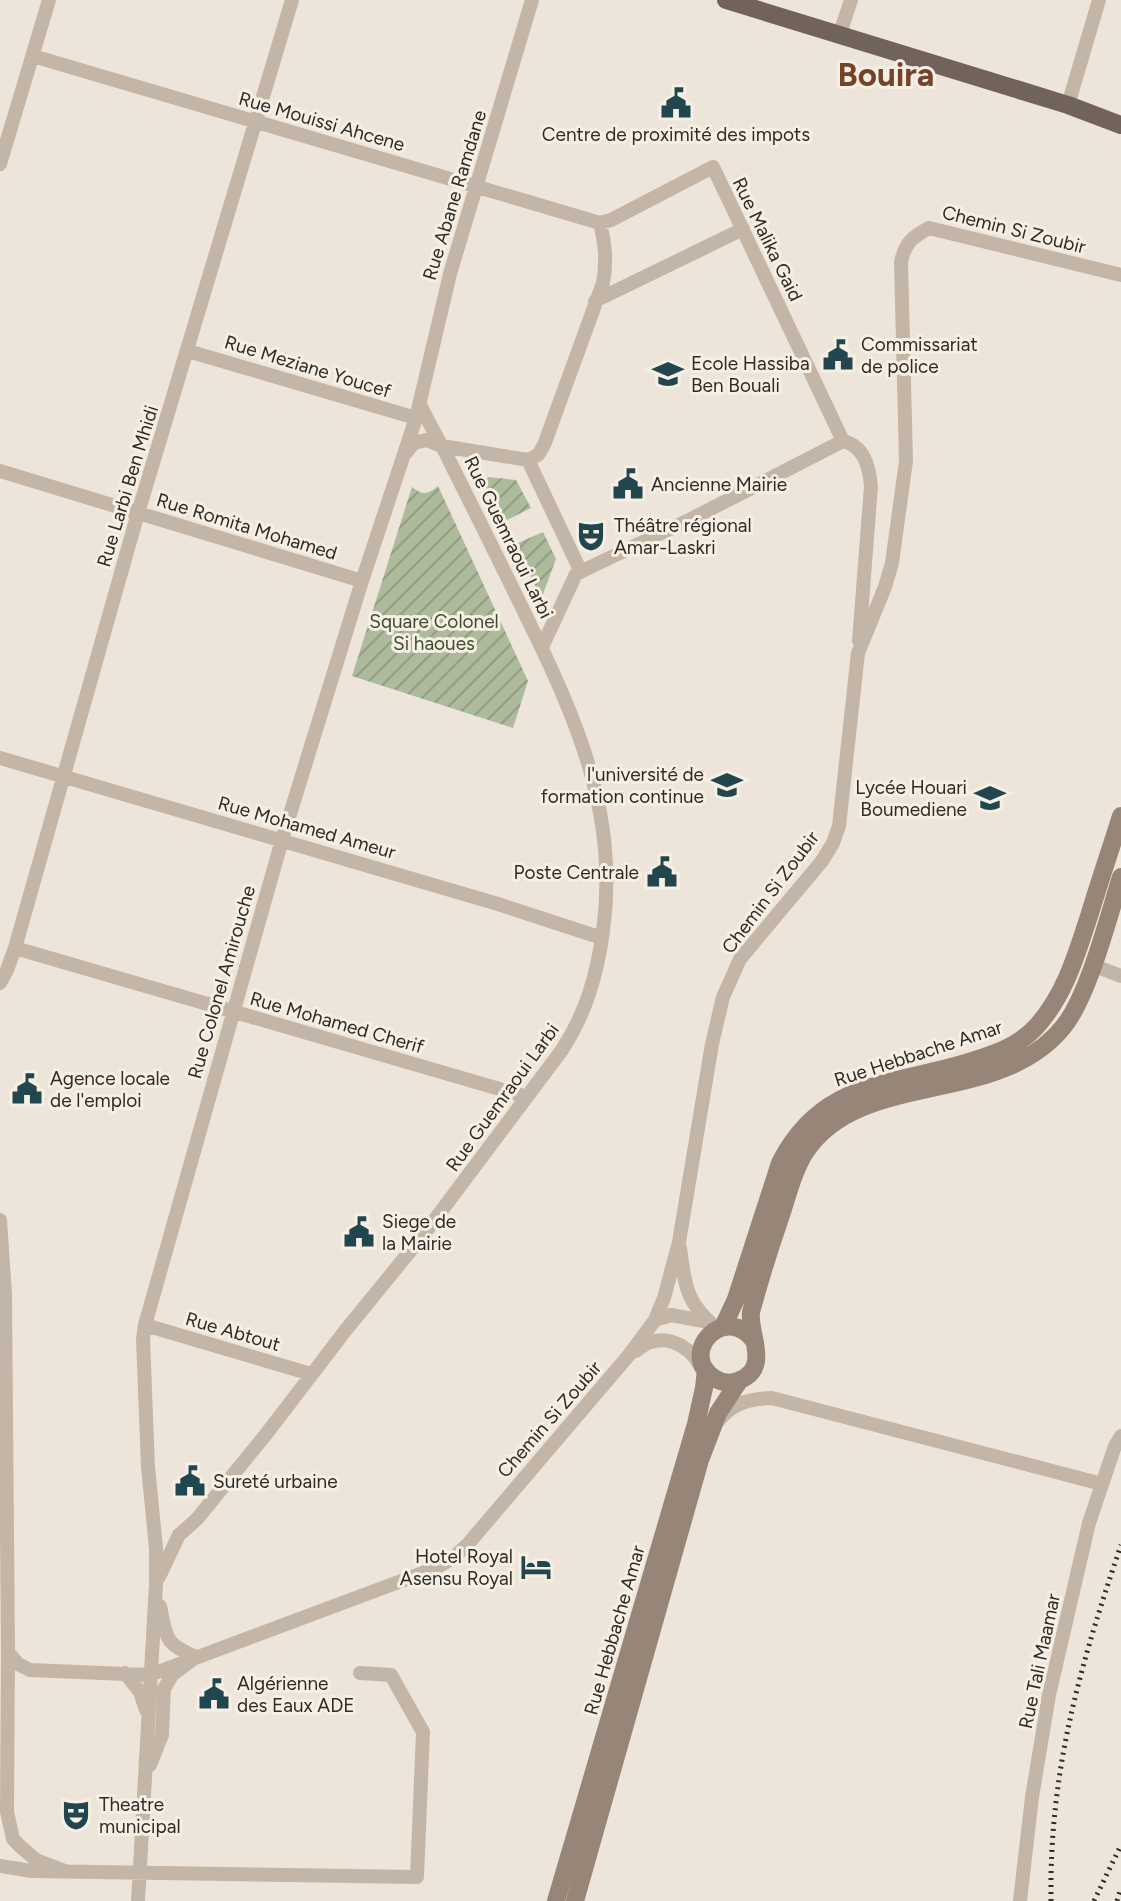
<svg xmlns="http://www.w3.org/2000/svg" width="1121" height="1901" viewBox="0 0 1121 1901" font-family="Figtree,sans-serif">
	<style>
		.garden { fill: url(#garden-furrows) }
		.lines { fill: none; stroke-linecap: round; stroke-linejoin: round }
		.minor { stroke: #c4b6a6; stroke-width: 14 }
		.secondary { stroke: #978678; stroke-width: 18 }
		.primary { stroke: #716359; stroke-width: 18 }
		.rail { stroke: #312a26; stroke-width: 5; stroke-dasharray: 2 5; stroke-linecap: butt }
		.labels { text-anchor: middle; stroke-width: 6; stroke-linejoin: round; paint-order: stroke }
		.street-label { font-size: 19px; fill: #312a26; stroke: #f6efe4 }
		.poi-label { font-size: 19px; fill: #312a26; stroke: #f6efe4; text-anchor: start }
		.park-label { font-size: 19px; fill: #3e4c2d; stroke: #f6efe4 }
		.town-label { font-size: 33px; font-weight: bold; fill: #764229; stroke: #f6efe4 }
	</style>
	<defs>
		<pattern id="garden-furrows" width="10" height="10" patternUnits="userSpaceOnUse" patternTransform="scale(1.75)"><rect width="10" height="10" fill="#adba9b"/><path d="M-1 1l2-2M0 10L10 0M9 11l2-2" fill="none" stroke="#8d977e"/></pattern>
	</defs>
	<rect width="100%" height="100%" fill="#ede5d9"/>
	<path class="garden" d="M 488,477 L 516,480 L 531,508 L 507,520 L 504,516 L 500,518 L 484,484 Z
		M 438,486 L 528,681 L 513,728 L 352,676 L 412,487 C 422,495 428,495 438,486 Z
		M 543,532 L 556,559 L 543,594 L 540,595 L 516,548 L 520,546 L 518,543 Z"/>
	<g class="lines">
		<path class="minor" d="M 839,36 L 851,0
			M 33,56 L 600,223
			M 1068,105 L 1099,0
			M 0,164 L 49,0
			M 600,223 L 611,220 L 713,167 L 843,441
			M 595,301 L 743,229
			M 188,351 L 416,418
			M 406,453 L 414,443 L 426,440 L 442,446 L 528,460 L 538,455 L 544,445 L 603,283 C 607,261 605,244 600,223
			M 528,460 L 581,572
			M 0,471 L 362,581
			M 542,647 L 576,574 L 691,519 L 843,441 C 864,446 869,466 871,486 L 859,641
			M 0,758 L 498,904 L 602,938
			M 15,948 L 527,1097
			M 1092,965 L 1121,976
			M 0,983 L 7,970 L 15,948 L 138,513 L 292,0
			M 0,1220 L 5,1294 L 8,1652 L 7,1812 L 13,1839 L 21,1847 L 36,1860 L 65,1871
			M 680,1248 C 685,1286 686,1304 718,1329
			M 655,1320 L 671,1315 L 709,1322
			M 145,1325 L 311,1374
			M 636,1351 C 640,1348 646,1343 651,1342 C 672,1335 694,1350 702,1370
			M 719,1420 C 734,1402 750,1399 772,1398 L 1102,1484
			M 159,1577 L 179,1535 L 197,1519 L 267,1433 L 345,1331 L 424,1234 L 562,1050 C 586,1013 597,975 603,931 C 619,817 578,722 529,622 C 503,568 476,514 449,460 C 440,441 428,423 420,404
			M 8,1652 L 18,1664 L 30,1670 L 150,1675 L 436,1568 L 453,1558 L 468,1544 L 629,1355 L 655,1320 L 664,1298 L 679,1242 L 712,1044 L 723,997 L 740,959 L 822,861 L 833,843 L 839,826 L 858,653 L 885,587 L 892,563 L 906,461 L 901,262 C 905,243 912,237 929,228 L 1121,275
			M 125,1673 L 140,1692 L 146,1710
			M 150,1765 L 162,1735 L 164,1689 L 172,1675 L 196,1657 C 164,1643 167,1639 160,1606
			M 0,1866 L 32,1871 L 417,1877 L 423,1732 L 391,1675 L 360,1673
			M 138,1901 L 156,1584 L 156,1548 L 148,1467 L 143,1339 L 145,1325 L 282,840 L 362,581 L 416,418 L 450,274 L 532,0
			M 1020,1901 L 1032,1797 L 1049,1695 L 1089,1523 L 1115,1446 L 1121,1436"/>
		<path class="secondary" d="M 723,1327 L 736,1299 L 780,1163 C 823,1078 896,1086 975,1060 C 997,1053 1019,1045 1035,1028 C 1065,996 1077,953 1090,913 C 1100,880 1111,848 1121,816
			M 755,1342 C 725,1300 677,1354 714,1378 C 722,1383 732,1384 740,1380 C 771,1367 748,1334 751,1312 C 760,1279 770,1247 781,1215 C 788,1194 794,1169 806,1151 C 862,1068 999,1108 1064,1026 C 1089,994 1108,918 1121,877
			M 556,1901 L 696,1424 L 704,1388 L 706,1370
			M 575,1901 L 700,1460 L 718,1413 L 739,1381"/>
		<path class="primary" d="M 726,0 L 1068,105 L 1121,125"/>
		<path class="rail" d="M 1051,1901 C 1049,1772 1080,1666 1121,1545
			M 1094,1901 L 1121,1845
			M 1117,1901 L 1121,1888"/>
	</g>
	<defs>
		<g id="civic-bare" transform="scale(2.415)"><path d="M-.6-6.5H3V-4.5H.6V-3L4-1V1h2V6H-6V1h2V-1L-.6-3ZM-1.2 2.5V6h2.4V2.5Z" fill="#21464d" stroke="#f6efe4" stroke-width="2.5" paint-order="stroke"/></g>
		<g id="school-bare" transform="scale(2.415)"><path d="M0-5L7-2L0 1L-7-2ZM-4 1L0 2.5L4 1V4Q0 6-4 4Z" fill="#21464d" stroke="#f6efe4" stroke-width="2.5" paint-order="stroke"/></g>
		<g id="theatre-bare" transform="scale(2.415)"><path d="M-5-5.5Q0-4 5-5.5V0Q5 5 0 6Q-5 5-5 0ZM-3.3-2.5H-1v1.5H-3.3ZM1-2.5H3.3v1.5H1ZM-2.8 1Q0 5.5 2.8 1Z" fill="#21464d" stroke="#f6efe4" stroke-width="2.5" paint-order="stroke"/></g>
		<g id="hotel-bare" transform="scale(2.415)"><path d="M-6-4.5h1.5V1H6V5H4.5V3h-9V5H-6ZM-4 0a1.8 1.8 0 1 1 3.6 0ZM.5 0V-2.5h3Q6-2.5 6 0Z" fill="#21464d" stroke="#f6efe4" stroke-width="2.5" paint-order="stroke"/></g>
	</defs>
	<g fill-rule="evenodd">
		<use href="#civic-bare" x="676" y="103"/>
		<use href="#civic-bare" x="838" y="355"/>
		<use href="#school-bare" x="668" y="374"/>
		<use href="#civic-bare" x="628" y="484"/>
		<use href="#theatre-bare" x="591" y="536"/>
		<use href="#school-bare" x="727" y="785"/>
		<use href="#school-bare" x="990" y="798"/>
		<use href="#civic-bare" x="662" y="872"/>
		<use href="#civic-bare" x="27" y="1089"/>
		<use href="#civic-bare" x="359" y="1232"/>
		<use href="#civic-bare" x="190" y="1481"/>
		<use href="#hotel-bare" x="536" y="1567"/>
		<use href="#civic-bare" x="214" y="1694"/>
		<use href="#theatre-bare" x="76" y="1815"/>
	</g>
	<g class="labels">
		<g class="street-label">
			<text transform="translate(322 121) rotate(16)" y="7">Rue Mouissi Ahcene</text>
			<text transform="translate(454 195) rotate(-73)" y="7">Rue Abane Ramdane</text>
			<text transform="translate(1014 229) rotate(14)" y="7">Chemin Si Zoubir</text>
			<text transform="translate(768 239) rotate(64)" y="7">Rue Malika Gaid</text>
			<text transform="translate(308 366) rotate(17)" y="7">Rue Meziane Youcef</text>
			<text transform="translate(127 486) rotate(-73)" y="7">Rue Larbi Ben Mhidi</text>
			<text transform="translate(247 526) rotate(17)" y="7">Rue Romita Mohamed</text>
			<text transform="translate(509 537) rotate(64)" y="7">Rue Guemraoui Larbi</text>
			<text transform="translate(307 827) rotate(16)" y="7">Rue Mohamed Ameur</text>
			<text transform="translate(770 892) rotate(-53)" y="7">Chemin Si Zoubir</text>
			<text transform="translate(221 982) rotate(-74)" y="7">Rue Colonel Amirouche</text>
			<text transform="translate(337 1022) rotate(16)" y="7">Rue Mohamed Cherif</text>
			<text transform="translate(918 1053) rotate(-18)" y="7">Rue Hebbache Amar</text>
			<text transform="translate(502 1097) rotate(-54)" y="7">Rue Guemraoui Larbi</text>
			<text transform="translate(233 1331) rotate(16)" y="7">Rue Abtout</text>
			<text transform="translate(549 1419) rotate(-49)" y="7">Chemin Si Zoubir</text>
			<text transform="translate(614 1630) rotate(-74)" y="7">Rue Hebbache Amar</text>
			<text transform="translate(1039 1661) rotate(-78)" y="7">Rue Tali Maamar</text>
		</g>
		<g class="poi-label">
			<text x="676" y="141" text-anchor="middle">Centre de proximité des impots</text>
			<text x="861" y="351">Commissariat<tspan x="861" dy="22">de police</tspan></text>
			<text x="691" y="370">Ecole Hassiba<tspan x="691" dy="22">Ben Bouali</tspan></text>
			<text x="651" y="491">Ancienne Mairie</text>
			<text x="614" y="532">Théâtre régional<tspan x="614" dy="22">Amar-Laskri</tspan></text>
			<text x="704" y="781" text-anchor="end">l'université de<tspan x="704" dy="22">formation continue</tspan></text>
			<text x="967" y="794" text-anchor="end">Lycée Houari<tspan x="967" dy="22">Boumediene</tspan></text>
			<text x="639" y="879" text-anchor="end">Poste Centrale</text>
			<text x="50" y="1085">Agence locale<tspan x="50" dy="22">de l'emploi</tspan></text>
			<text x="382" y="1228">Siege de<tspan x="382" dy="22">la Mairie</tspan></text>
			<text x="213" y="1488">Sureté urbaine</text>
			<text x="513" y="1563" text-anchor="end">Hotel Royal<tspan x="513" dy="22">Asensu Royal</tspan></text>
			<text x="237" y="1690">Algérienne<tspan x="237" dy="22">des Eaux ADE</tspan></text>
			<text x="99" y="1811">Theatre<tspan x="99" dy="22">municipal</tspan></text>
		</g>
		<g class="park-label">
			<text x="434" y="628">Square Colonel<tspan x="434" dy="22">Si haoues</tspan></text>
		</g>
		<g class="town-label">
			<text x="886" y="86">Bouira</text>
		</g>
	</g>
</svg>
